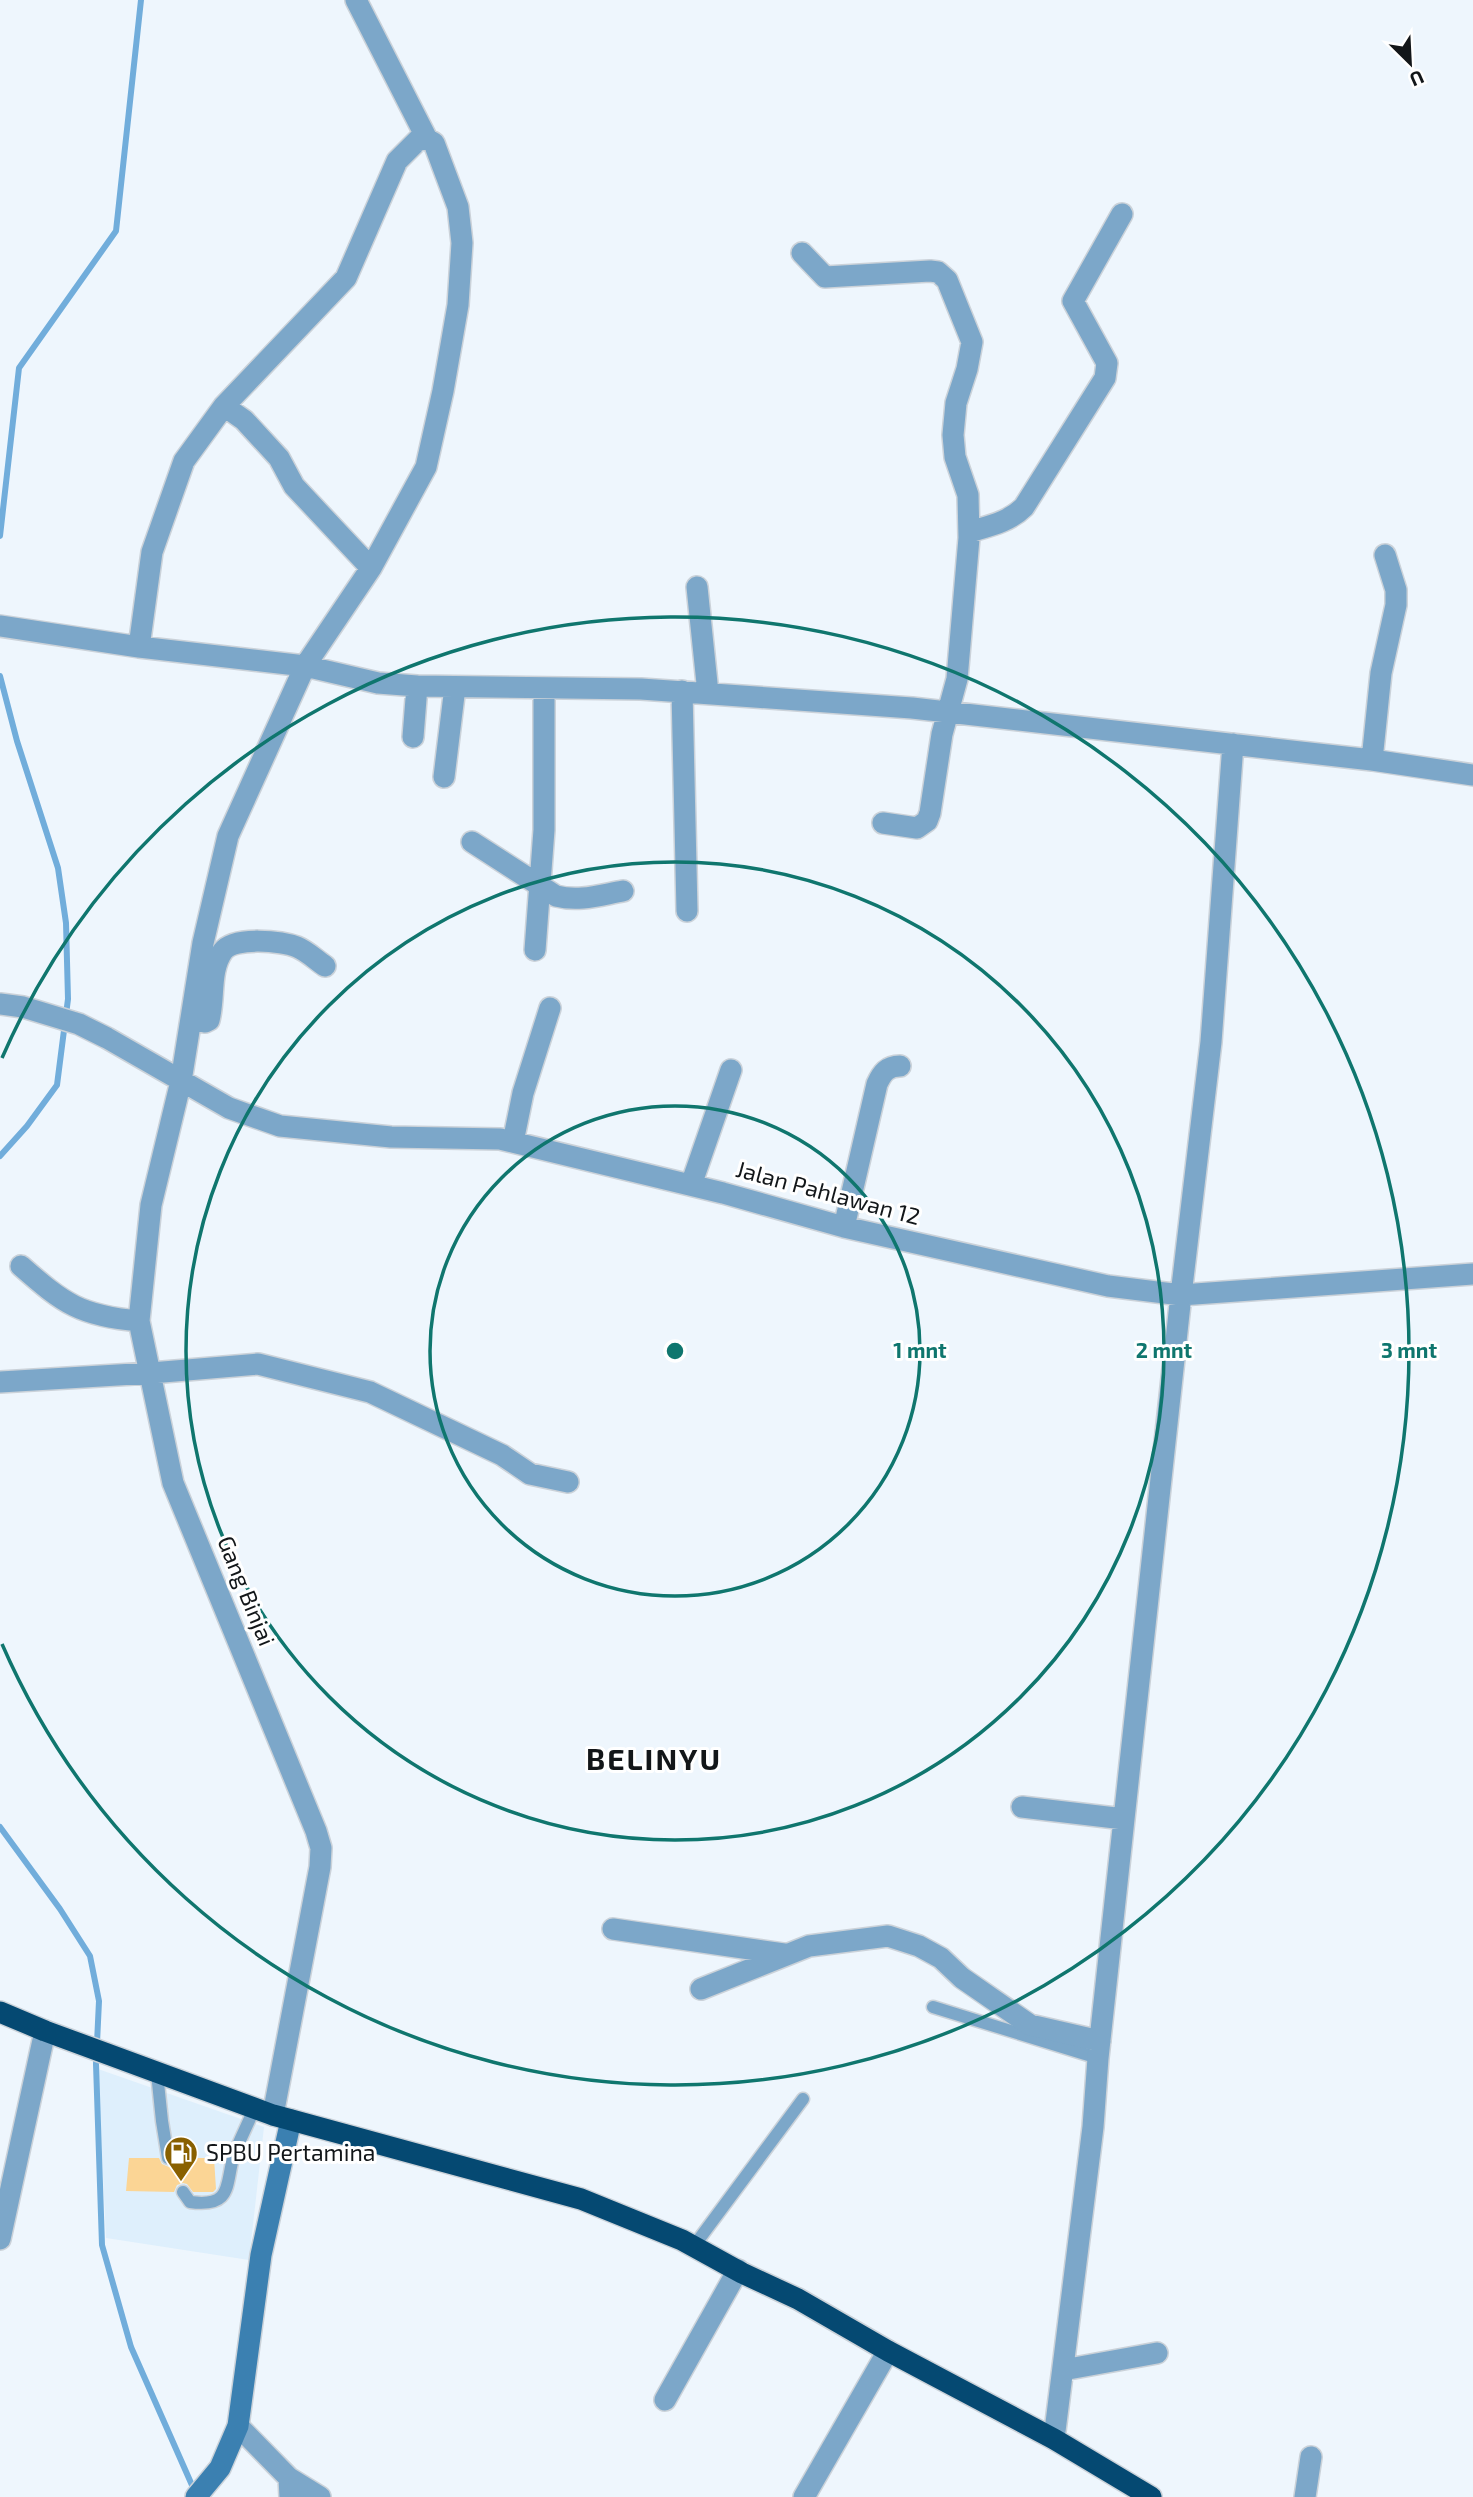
<svg xmlns="http://www.w3.org/2000/svg" width="1473" height="2497" viewBox="0 0 1473 2497" font-family="'Exo 2',sans-serif">
	<style>
		.built { fill: #deeffc }
		.lines { fill: none; stroke-linecap: round; stroke-linejoin: round }
		.stream { stroke: #71addb; stroke-width: 6 }
		.building { fill: #fbd595 }
		.lane-casing { stroke: #cbd2d9; stroke-width: 15 }
		.street-casing { stroke: #cbd2d9; stroke-width: 24 }
		.secondary-casing { stroke: #cbd2d9; stroke-width: 24 }
		.highway-casing { stroke: #cbd2d9; stroke-width: 24 }
		.lane { stroke: #7ca7c9; stroke-width: 12 }
		.street { stroke: #7ca7c9; stroke-width: 21 }
		.secondary { stroke: #3b80b1; stroke-width: 21 }
		.highway { stroke: #054972; stroke-width: 21 }
		.ring { fill: none; stroke: #0f766e; stroke-width: 3.5 }
		.labels { text-anchor: middle; stroke-width: 6; stroke-linejoin: round; paint-order: stroke }
		.street-label { font-size: 23px; fill: #121619; stroke: #fff }
		.poi-label { font-size: 23px; fill: #121619; stroke: #fff; text-anchor: start }
		.district-label { font-size: 30px; font-weight: bold; letter-spacing: 2px; fill: #121619; stroke: #fff }
		.centre { fill: #0f766e; stroke: #fff; stroke-width: 3.5 }
		.ring-label { font-size: 21px; text-anchor: middle; font-weight: bold; fill: #0f766e; stroke: #fff; stroke-width: 6; stroke-linejoin: round; paint-order: stroke }
	</style>
	<rect width="100%" height="100%" fill="#eef6fd"/>
	<path class="built" d="M 98,2069 L 264,2127 L 249,2260 L 106,2238 Z"/>
	<g class="lines">
		<path class="stream" d="M 0,536 L 19,368 L 116,231 L 141,0
			M 0,676 L 17,741 L 58,868 L 66,923 L 68,999 L 57,1085 L 27,1126 L 0,1156
			M 0,1827 L 60,1909 L 90,1956 L 99,2001 L 96,2064 L 102,2245 L 131,2347 L 195,2492"/>
	</g>
	<path class="building" d="M 129,2158 L 159,2158 L 162,2164 L 169,2167 L 174,2164 L 177,2158 L 214,2158 L 216,2189 L 213,2192 L 193,2192 L 187,2184 L 183,2183 L 177,2185 L 174,2192 L 126,2191 Z"/>
	<g class="lines">
		<g class="lane-casing">
			<path id="lane" d="M 933,2007 L 1098,2058
				M 157,2073 L 162,2121 L 168,2158
				M 183,2192 L 190,2202 C 234,2208 225,2183 234,2155 C 240,2139 248,2124 254,2109
				M 694,2246 L 803,2099"/>
		</g>
		<g class="street-casing">
			<path id="street" d="M 356,0 L 427,139
				M 802,253 L 825,277 L 930,271 L 938,272 L 947,280 L 972,342 L 967,369 L 956,403 L 953,435 L 955,457 L 968,495 L 969,538 L 957,679 L 942,734 L 930,813 L 927,821 L 917,828 L 883,823
				M 224,406 L 244,420 L 279,458 L 294,486 L 371,568
				M 969,532 C 989,526 1009,522 1024,507 L 1105,378 L 1107,363 L 1073,301 L 1122,214
				M 697,587 L 708,693
				M 0,626 L 139,647 L 305,666 L 378,683 L 417,686 L 641,689 L 912,708 L 1372,760 L 1473,775
				M 139,647 L 152,552 L 184,461 L 224,406 L 346,278 L 397,161 L 418,140 L 427,139 L 434,143 L 458,207 L 462,243 L 458,305 L 443,391 L 426,467 L 371,568 L 305,666 L 228,836 L 203,943 L 181,1081 L 151,1205 L 139,1321 L 173,1483 L 316,1831 L 321,1848 L 320,1867 L 273,2115
				M 682,691 L 687,911
				M 413,737 L 417,686
				M 1372,760 L 1381,673 L 1396,605 L 1396,590 L 1385,555
				M 444,777 L 455,687
				M 472,842 L 556,896 C 579,902 600,895 623,891
				M 535,950 L 544,830 L 544,688
				M 0,1004 L 23,1007 L 79,1024 L 107,1038 L 229,1108 L 280,1126 L 391,1137 L 500,1139 L 723,1193 L 844,1227 L 1108,1286 L 1181,1295 L 1473,1274
				M 191,1019 L 205,1022 L 209,1020 C 215,998 209,970 223,951 C 234,936 282,941 297,947 C 307,951 316,960 325,966
				M 513,1142 L 523,1093 L 550,1008
				M 691,1185 L 731,1070
				M 844,1227 L 877,1084 C 882,1073 887,1066 900,1066
				M 21,1266 C 64,1304 81,1316 139,1321
				M 0,1382 L 151,1373 L 258,1364 L 370,1392 L 502,1455 L 530,1474 L 568,1482
				M 1022,1807 L 1124,1819
				M 613,1929 L 784,1954
				M 701,1989 L 809,1946 L 888,1936 L 919,1946 L 941,1958 L 962,1978 L 1030,2025 L 1100,2041
				M 0,2239 L 45,2031
				M 1063,2370 L 1157,2353
				M 665,2400 L 738,2270
				M 238,2426 L 289,2478 L 290,2497
				M 1054,2439 L 1093,2127 L 1098,2058 L 1181,1295 L 1211,1042 L 1233,744
				M 289,2478 L 320,2497
				M 804,2497 L 888,2351
				M 1305,2497 L 1311,2457"/>
		</g>
		<g class="secondary-casing">
			<path id="secondary" d="M 196,2497 L 220,2468 L 238,2426 L 261,2255 L 291,2120"/>
		</g>
		<g class="highway-casing">
			<path id="highway" d="M 0,2012 L 45,2031 L 273,2115 L 581,2199 L 682,2240 L 742,2273 L 798,2299 L 888,2351 L 1054,2439 L 1151,2497"/>
		</g>
		<use href="#lane" class="lane"/>
		<use href="#street" class="street"/>
		<use href="#secondary" class="secondary"/>
		<use href="#highway" class="highway"/>
	</g>
	<g class="ring">
		<circle cx="675" cy="1351" r="245"/>
		<circle cx="675" cy="1351" r="489"/>
		<path d="M2 1058A734 734 0 1 1 2 1644"/>
	</g>
	<defs>
		<g id="fuel-pin" transform="scale(1.75)"><path d="M0 17L-7.5 6A9.5 9.5 0 1 1 7.5 6Z" fill="#896000" stroke="#fff"/><path d="M-5.5-6h7V0h2V4h1.3V-2.5L3-4.5l.8-.8L6-3V5H2.5V1h-1V6h-7ZM-4.2-4.7v3.2H.2V-4.7Z" fill="#fff"/></g>
	</defs>
	<g fill-rule="evenodd">
		<use href="#fuel-pin" x="181" y="2153"/>
	</g>
	<g class="labels">
		<g class="street-label">
			<text transform="translate(828 1193) rotate(15)" y="8">Jalan Pahlawan 12</text>
			<text transform="translate(246 1591) rotate(68)" y="8">Gang Binjai</text>
		</g>
		<g class="poi-label">
			<text x="206" y="2161">SPBU Pertamina</text>
		</g>
		<g class="district-label">
			<text x="654" y="1770">BELINYU</text>
		</g>
	</g>
	<circle cx="675" cy="1351" r="10" class="centre"/>
	<g class="ring-label">
		<text x="920" y="1358">1 mnt</text>
		<text x="1164" y="1358">2 mnt</text>
		<text x="1409" y="1358">3 mnt</text>
	</g>
	<g transform="translate(1410 63) rotate(156)" stroke="#ffffff" stroke-width="5" paint-order="stroke">
	<path d="M0-5L12 26L0 18L-12 26Z" fill="#121619"/>
	<text y="-10" font-size="19" font-weight="bold" text-anchor="middle" fill="#121619">U</text>
	</g>
</svg>
